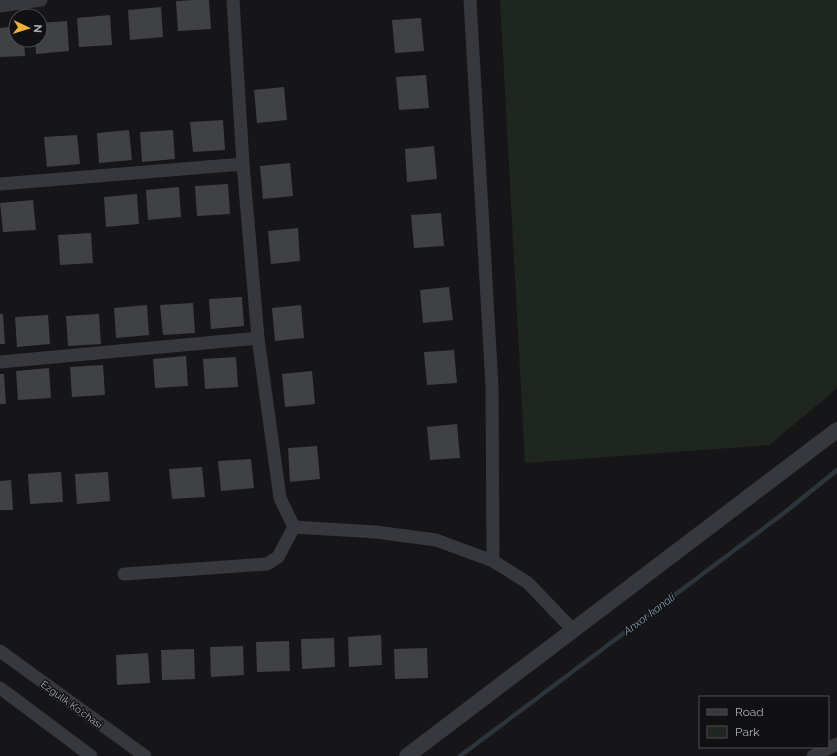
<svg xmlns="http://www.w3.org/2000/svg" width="837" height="756" viewBox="0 0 837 756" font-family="Raleway,sans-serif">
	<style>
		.green { fill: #1e261f }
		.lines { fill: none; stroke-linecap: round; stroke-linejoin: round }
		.stream { stroke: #2c353c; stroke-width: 4.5 }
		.building { fill: #404145 }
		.minor { stroke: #37383d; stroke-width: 13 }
		.tertiary { stroke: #37383d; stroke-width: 16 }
		.labels { text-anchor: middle; stroke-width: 3; stroke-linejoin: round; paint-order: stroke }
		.street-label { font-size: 10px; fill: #a8adb8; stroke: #111113 }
		.water-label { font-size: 11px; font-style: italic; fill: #7f9bb3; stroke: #111113 }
	</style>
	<rect width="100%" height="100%" fill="#161618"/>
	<path class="green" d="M 500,0 L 837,0 L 837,388 L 770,445 L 525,463 Z"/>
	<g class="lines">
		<path class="stream" d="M 460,756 L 784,513 L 837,470"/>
	</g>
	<path class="building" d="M 195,0 L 209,0 L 211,29 L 178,31 L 176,1 Z
		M 161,7 L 163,37 L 130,40 L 128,10 Z
		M 110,15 L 112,45 L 79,47 L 77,18 Z
		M 421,18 L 424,51 L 395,53 L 392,20 Z
		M 67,21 L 69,51 L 36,54 L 35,40 L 40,40 L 40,23 Z
		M 16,26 L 16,40 L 24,40 L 25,56 L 0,57 L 0,28 Z
		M 426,75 L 429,108 L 399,110 L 396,77 Z
		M 284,87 L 287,120 L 257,123 L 254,90 Z
		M 223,120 L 225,150 L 193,152 L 190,122 Z
		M 129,130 L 132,160 L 99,163 L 97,133 Z
		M 173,130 L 175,159 L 142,162 L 140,132 Z
		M 77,135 L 80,164 L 47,167 L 44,137 Z
		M 434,146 L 437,179 L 407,182 L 405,149 Z
		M 290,163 L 293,196 L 263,199 L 260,166 Z
		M 228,184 L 230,214 L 197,216 L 195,186 Z
		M 179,187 L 181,217 L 148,220 L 146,190 Z
		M 137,194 L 139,224 L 106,227 L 104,197 Z
		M 33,200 L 36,230 L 3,232 L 0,203 Z
		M 441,213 L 444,246 L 414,248 L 411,215 Z
		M 298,228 L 300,261 L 271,264 L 268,231 Z
		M 91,233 L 93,263 L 60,265 L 58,235 Z
		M 449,287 L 453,320 L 423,323 L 420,290 Z
		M 242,297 L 244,326 L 211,329 L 209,299 Z
		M 193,303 L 195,333 L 163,335 L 160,305 Z
		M 147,305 L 149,335 L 116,338 L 114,308 Z
		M 301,305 L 304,338 L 275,341 L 272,308 Z
		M 0,314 L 3,314 L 5,344 L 0,344 Z
		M 99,314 L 101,344 L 68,346 L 66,316 Z
		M 48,315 L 50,344 L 17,347 L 15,317 Z
		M 454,350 L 457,383 L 427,385 L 424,352 Z
		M 186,356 L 188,386 L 155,388 L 153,359 Z
		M 236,357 L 238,387 L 205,389 L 203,359 Z
		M 103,365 L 105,395 L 72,397 L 70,367 Z
		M 49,368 L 51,398 L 18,400 L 16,371 Z
		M 312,371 L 315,404 L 285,407 L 282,374 Z
		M 0,374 L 4,374 L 6,404 L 0,404 Z
		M 457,424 L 460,458 L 430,460 L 427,427 Z
		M 317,446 L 320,479 L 290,482 L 288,448 Z
		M 251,459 L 254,488 L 221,491 L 218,461 Z
		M 202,467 L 205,497 L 172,499 L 169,469 Z
		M 61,472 L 63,502 L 30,504 L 28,474 Z
		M 108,472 L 110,501 L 77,504 L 75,474 Z
		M 11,480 L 13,510 L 0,510 L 0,481 Z
		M 381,635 L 382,665 L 349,667 L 348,637 Z
		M 334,638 L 335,667 L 302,669 L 301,639 Z
		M 289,641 L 290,671 L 257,672 L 256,642 Z
		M 243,646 L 244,675 L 211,677 L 210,647 Z
		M 427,648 L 428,678 L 395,679 L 394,649 Z
		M 194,649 L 195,679 L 162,680 L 161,650 Z
		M 148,653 L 150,683 L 117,685 L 116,655 Z"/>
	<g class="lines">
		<path class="minor" d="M 470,0 L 492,386 L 493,561
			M 0,6 L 41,0
			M 0,184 L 243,164
			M 0,362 L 258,338
			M 294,527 L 376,532 L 436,540 L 493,561 L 528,583 L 573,630
			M 124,574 L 267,564 L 278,557 L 294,527 L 280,498 L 258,338 L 243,164 L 233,0
			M 0,651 L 145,756
			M 0,688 L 91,756
			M 813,756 L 837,744"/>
		<path class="tertiary" d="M 407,756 L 837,430"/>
	</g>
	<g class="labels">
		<g class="street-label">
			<text transform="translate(72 704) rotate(36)" y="4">Ezgulik Ko'chasi</text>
		</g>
		<g class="water-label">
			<text transform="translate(649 614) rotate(-37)" y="4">Anxor kanali</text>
		</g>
	</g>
	<rect x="699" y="696" width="130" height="52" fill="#111113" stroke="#4d4f55"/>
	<rect x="707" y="709" width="20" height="6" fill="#37383d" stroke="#4d4f55"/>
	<text x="735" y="716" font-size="12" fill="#a8adb8">Road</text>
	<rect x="707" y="726" width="20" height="12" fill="#1e261f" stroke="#4d4f55"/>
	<text x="735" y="736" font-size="12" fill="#a8adb8">Park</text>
	<g transform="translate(28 28) rotate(94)"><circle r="19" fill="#111113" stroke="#4d4f55"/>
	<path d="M0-3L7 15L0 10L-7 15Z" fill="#f2b134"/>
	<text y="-6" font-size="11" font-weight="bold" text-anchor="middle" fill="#a8adb8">N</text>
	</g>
</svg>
